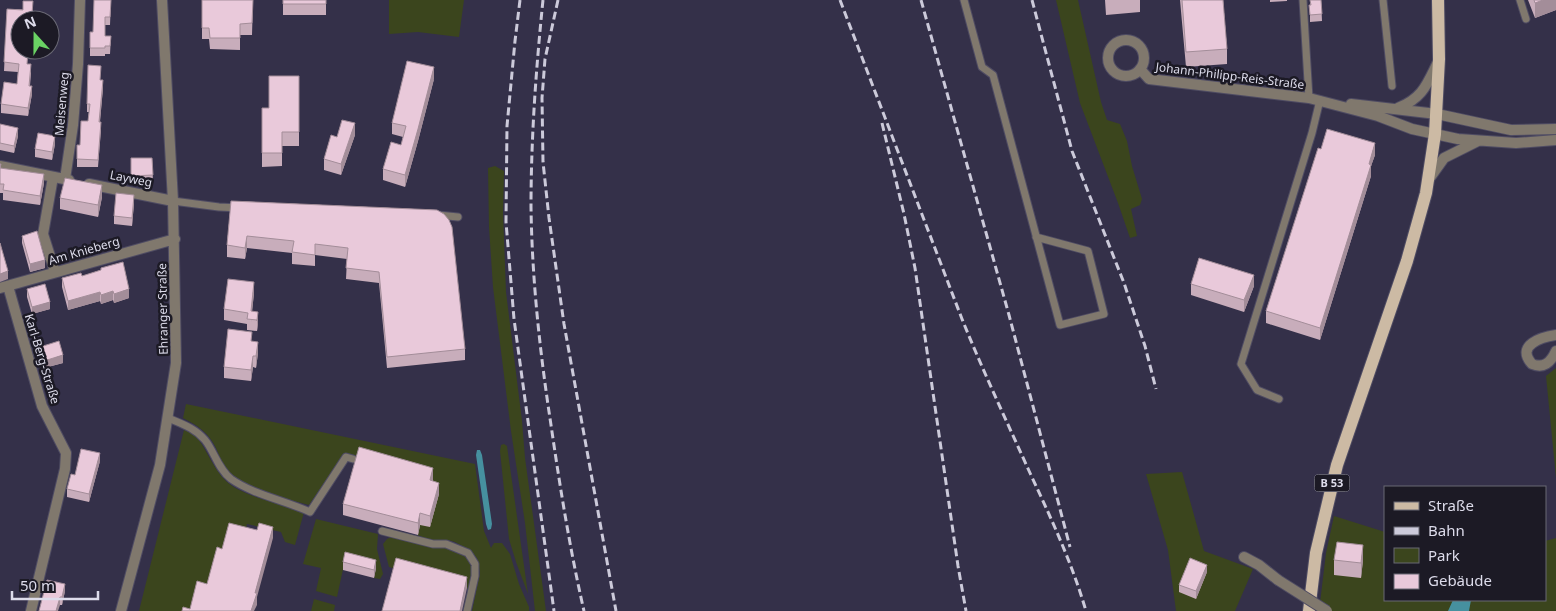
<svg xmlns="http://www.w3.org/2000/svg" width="1556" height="611" viewBox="0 0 1556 611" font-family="'Noto Sans',sans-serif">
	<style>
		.green { fill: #3b451d }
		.water { fill: #46909f }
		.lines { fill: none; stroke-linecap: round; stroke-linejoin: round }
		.lane-casing { stroke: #4f4c63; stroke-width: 9 }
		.street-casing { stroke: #4f4c63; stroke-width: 12 }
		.primary-casing { stroke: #4f4c63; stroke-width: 14 }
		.lane { stroke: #80786d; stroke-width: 7 }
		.street { stroke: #80786d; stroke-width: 10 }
		.primary { stroke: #ccbaa4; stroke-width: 12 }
		.rail { stroke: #cccada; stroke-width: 3; stroke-dasharray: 8 4; stroke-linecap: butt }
		.street-bridge-casing { stroke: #4f4c63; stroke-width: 12; stroke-linecap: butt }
		.street-bridge { stroke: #80786d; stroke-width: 10 }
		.wall { fill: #c8adbb }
		.shaded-wall { fill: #a38d99 }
		.building { fill: #e9c9da; stroke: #a38d99 }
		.labels { text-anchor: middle; stroke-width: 5; stroke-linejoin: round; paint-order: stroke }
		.shield { fill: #1c1a25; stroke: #a3a2b0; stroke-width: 1 }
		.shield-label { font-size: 11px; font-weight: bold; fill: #dddceb }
		.street-label { font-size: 12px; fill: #dddceb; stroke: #1c1a25 }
	</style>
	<rect width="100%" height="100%" fill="#343049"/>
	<path class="green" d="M 389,0 L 464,0 L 459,37 L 418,32 L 389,34 Z
		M 1056,0 L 1078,0 L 1101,102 L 1107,120 L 1120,124 L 1127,141 L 1132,166 L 1142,199 L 1140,205 L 1131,209 L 1137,236 L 1130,238 L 1118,203 L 1080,103 Z
		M 495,166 L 504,171 L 503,213 L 506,292 L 522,421 L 525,458 L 546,611 L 535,611 L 525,523 L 511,431 L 493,287 L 489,227 L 488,168 Z
		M 1556,368 L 1556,478 L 1546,376 Z
		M 186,404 L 475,464 L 484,531 L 491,548 L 494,543 L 502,543 L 510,554 L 519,584 L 529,607 L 529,611 L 472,611 L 480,573 L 477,558 L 466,548 L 455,542 L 448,540 L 430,540 L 417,535 L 433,479 L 345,453 L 309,505 C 284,498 251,493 231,475 C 223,468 220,457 216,448 C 209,433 197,425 183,418 Z
		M 184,430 L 191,432 L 196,436 C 207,450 213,468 226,481 C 241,496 283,504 304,512 L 295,545 L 285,542 L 281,532 L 247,524 L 244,538 L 192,611 L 139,611 Z
		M 504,444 L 507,446 L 528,594 L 516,562 L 509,539 L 500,451 L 501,445 Z
		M 1182,472 L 1204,551 L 1253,569 L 1235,611 L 1176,611 L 1168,550 L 1146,474 Z
		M 1334,516 L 1385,532 L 1385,600 L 1545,600 L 1545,541 L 1556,538 L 1556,611 L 1319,611 L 1326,553 Z
		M 316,519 L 378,534 L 377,549 L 383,574 L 380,579 L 374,578 L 376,568 L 345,560 L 337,597 L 316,591 L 321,568 L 303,564 Z
		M 391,537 C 401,540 412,543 422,544 C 429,546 438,544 445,546 C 467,551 478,567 469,589 L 389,567 L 383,544 L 387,539 Z
		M 314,599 L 335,605 L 334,611 L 311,611 Z"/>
	<path class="water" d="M 477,450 L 480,450 L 482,455 L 492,524 L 491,529 L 488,530 L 486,524 L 476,455 Z
		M 1453,600 L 1471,600 L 1469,611 L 1448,611 Z"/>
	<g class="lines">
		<g class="lane-casing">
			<path id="lane" d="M 964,0 L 982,67 L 993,75 L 1060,325 L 1104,314 L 1088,251 L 1036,237
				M 1303,0 L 1309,98
				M 1383,0 L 1392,86
				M 1520,0 L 1526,19
				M 173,201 L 219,207 L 240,208
				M 438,215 L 458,217
				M 1279,399 L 1257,390 L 1241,364 L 1312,133 L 1320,100
				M 168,418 C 182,424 195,428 205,440 C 214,451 218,469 231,479 C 254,495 284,500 310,512 L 346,457 L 353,459
				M 382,531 L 433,544 L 446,544 L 468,553 L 475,564 L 475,576 L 467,611"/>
		</g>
		<g class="street-casing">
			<path id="street" d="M1108 58a18 18 0 1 1 36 0a18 18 0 1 1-36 0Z
				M 1140,69 L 1149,79 L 1309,98 L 1378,116 L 1412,129 L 1458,139 L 1516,143 L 1556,140
				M 1351,104 L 1437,114 L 1511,130 L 1556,129
				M 1398,108 C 1423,98 1427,84 1438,62
				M 0,166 L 69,180
				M 53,177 L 43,234 L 55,272
				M 65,179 L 73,125 L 78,64 L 80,0
				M 1429,179 L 1444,158 L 1478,141
				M 89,184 L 173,201
				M 8,286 L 42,406 L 66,453 L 65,469 L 31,611
				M 0,288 L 175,239
				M 1556,335 C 1542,337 1515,345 1532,364 C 1544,369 1551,362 1556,351
				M 1244,557 L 1259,565 L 1278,580
				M 121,611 L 160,465 L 176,363 L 173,201 L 162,0"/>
		</g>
		<g class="primary-casing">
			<path id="primary" d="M 1309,611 L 1316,553 L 1337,465 L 1407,261 L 1426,193 L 1435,134 L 1439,59 L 1438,0"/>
		</g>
		<use href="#lane" class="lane"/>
		<use href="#street" class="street"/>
		<use href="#primary" class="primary"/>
		<path class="rail" d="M 520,0 L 515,41 L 507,126 L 506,222 L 514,319 L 554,611
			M 543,0 C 536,69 531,138 531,207 C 532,280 540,353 551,425 C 560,487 570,550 584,611
			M 558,0 L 545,59 L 542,98 L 543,162 L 549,218 L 564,324 L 616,611
			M 840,0 L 962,319 C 983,371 1007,422 1030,473 C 1051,518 1072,563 1086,611
			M 921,0 L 1009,315 L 1070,547
			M 1032,0 L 1072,151 L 1124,283 L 1145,346 L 1156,389
			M 882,123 L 904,214 L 915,268 L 958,566 L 966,611"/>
		<g class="street-bridge-casing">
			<path id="street-bridge" d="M 1278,580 L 1327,611"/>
		</g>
		<use href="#street-bridge" class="street-bridge"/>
	</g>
	<path class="wall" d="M 111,0 L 110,25 L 105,25 L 105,36 L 111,36 L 110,54 L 105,54 L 105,56 L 90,56 L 90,32 L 93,32 Z
		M 202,0 L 253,0 L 252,35 L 240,35 L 240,50 L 210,49 L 209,39 L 202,39 Z
		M 283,0 L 326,0 L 326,15 L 283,15 Z
		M 1105,0 L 1140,0 L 1140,12 L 1106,15 Z
		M 1180,0 L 1223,0 L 1227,49 L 1227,64 L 1186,67 Z
		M 1270,0 L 1287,0 L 1287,1 L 1270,2 Z
		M 1310,0 L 1321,0 L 1322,21 L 1310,22 Z
		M 1528,0 L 1556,0 L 1556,10 L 1535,18 Z
		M 7,9 L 33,10 L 32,20 L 20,20 L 27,64 L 31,73 L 30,86 L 32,94 L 28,116 L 1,113 L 1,104 L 17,84 L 18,72 L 4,71 Z
		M 299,76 L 299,146 L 282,146 L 282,166 L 262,167 L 262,108 L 269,108 Z
		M 434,79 L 418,141 L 405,187 L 383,180 L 383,169 L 401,145 L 403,137 L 392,134 L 392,123 Z
		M 101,80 L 103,88 L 100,122 L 101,130 L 98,167 L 77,167 L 77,145 L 80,145 L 88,121 L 89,112 L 87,112 L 87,104 Z
		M 0,124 L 18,136 L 14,153 L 0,150 Z
		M 355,135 L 341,175 L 324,170 L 324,159 L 337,137 Z
		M 55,144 L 52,160 L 35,157 L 35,149 Z
		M 1321,149 L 1375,155 L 1371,166 L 1371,176 L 1320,340 L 1266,323 L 1266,311 Z
		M 131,158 L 152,158 L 153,183 L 131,184 Z
		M 0,164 L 1,168 L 44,183 L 40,205 L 3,200 L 3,193 L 0,193 Z
		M 102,197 L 98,217 L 60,209 L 60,198 Z
		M 231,201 L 437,210 L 465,349 L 465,360 L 387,368 L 379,283 L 346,279 L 347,259 L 315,255 L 315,266 L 292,264 L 292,253 L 247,248 L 245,259 L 227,257 L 227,245 Z
		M 134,203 L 132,226 L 114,224 L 114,216 Z
		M 22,236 L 45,268 L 30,272 L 22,243 Z
		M 101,268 L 129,298 L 114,303 L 113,300 L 101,304 L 100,301 L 68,310 L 62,287 L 62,278 L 82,276 L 101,270 Z
		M 1191,284 L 1254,286 L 1244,312 L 1191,295 Z
		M 27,289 L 50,309 L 32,314 L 27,297 Z
		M 254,293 L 252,311 L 258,323 L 257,331 L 247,330 L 247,324 L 224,320 L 224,309 Z
		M 252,341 L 258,353 L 256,368 L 253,367 L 251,381 L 224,378 L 224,367 Z
		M 40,347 L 63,363 L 44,368 L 40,354 Z
		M 100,461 L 89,502 L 67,497 L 67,489 Z
		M 433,479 L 433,481 L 439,494 L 430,527 L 420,525 L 418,535 L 343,515 L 343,504 Z
		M 1334,560 L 1363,560 L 1361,578 L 1334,575 Z
		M 343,562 L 376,568 L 374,578 L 343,570 Z
		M 1207,572 L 1196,599 L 1179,592 L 1179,585 Z
		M 65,591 L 62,605 L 60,605 L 39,611 Z"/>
	<path class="shaded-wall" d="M 1543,0 L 1556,0 L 1556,10 L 1535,18 L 1535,3 Z
		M 434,67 L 434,79 L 418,141 L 405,187 L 405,175 Z
		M 103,80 L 103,88 L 99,130 L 99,122 Z
		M 32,86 L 32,94 L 28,116 L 28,108 Z
		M 355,123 L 355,135 L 341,175 L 341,164 Z
		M 18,128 L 18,136 L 14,153 L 14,146 Z
		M 55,136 L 55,144 L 52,160 L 52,152 Z
		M 1375,143 L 1375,155 L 1371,166 L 1371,176 L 1320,340 L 1320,328 Z
		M 44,174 L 44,183 L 40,205 L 40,196 Z
		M 102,185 L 102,197 L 98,217 L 98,205 Z
		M 134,195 L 134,203 L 132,226 L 132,218 Z
		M 247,236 L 247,248 L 245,259 L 245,248 Z
		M 45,260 L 45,268 L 30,272 L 30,264 Z
		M 8,271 L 8,279 L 0,282 L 0,274 Z
		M 1254,275 L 1254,286 L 1244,312 L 1244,300 Z
		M 254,282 L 254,293 L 251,322 L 251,311 Z
		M 129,289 L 129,298 L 114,303 L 114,294 Z
		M 113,291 L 113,300 L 101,304 L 101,295 Z
		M 100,292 L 100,301 L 68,310 L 68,301 Z
		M 50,302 L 50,309 L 32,314 L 32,307 Z
		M 258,312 L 258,323 L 257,331 L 257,320 Z
		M 258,342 L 258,353 L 256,368 L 256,356 Z
		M 63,355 L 63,363 L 44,368 L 44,361 Z
		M 253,356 L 253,367 L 251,381 L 251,370 Z
		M 100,453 L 100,461 L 89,502 L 89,494 Z
		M 433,468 L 433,479 L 430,491 L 430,480 Z
		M 439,483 L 439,494 L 430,527 L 430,516 Z
		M 420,513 L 420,525 L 418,535 L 418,523 Z
		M 273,527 L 273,538 L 257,597 L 257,605 L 254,611 L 251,611 L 255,593 Z
		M 1363,545 L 1363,560 L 1361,578 L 1361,563 Z
		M 376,560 L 376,568 L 374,578 L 374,570 Z
		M 1207,565 L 1207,572 L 1196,599 L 1196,591 Z
		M 467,577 L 467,588 L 462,611 L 460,611 Z
		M 65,584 L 65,591 L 62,605 L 62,597 Z
		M 60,597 L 60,605 L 58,611 L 56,611 Z"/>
	<path class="building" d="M 94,0 L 111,0 L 110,17 L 105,17 L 105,36 L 111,36 L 110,46 L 105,46 L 105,48 L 90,48 L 90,32 L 93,32 Z
		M 202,0 L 253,0 L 252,23 L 240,24 L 240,38 L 210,38 L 209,28 L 202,28 Z
		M 283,0 L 326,0 L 326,4 L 283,4 Z
		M 1182,0 L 1223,0 L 1227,49 L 1186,52 Z
		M 1310,0 L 1321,0 L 1322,14 L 1310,15 L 1309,5 L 1311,5 Z
		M 1534,0 L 1543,0 L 1535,3 Z
		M 23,1 L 33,1 L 32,14 L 26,14 L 26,20 L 20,20 L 20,50 L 28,50 L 27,64 L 31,64 L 29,86 L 32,86 L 28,108 L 1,104 L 4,82 L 17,84 L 19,64 L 4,62 L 7,9 L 23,10 Z
		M 407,61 L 434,67 L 418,129 L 405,175 L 383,169 L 391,142 L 401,145 L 406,126 L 392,123 Z
		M 88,65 L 101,66 L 100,80 L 103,80 L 99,122 L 101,122 L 98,160 L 77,159 L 77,145 L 80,145 L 81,121 L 88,121 L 90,104 L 87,104 Z
		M 269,76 L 299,76 L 299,132 L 282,132 L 282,153 L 262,153 L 262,108 L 269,108 Z
		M 342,120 L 355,123 L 341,164 L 324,159 L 331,135 L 337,137 Z
		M 0,124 L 18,128 L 14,146 L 0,143 Z
		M 1327,129 L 1375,143 L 1369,164 L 1371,165 L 1320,328 L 1266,311 L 1318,148 L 1321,149 Z
		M 38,133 L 55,136 L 52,152 L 35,149 Z
		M 131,158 L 152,158 L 153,175 L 131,176 Z
		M 0,164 L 1,164 L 0,168 L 44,174 L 40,196 L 3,190 L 4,184 L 0,184 Z
		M 65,178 L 102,185 L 98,205 L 60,198 Z
		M 116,193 L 134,195 L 132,218 L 114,216 Z
		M 231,201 L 437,210 L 444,214 L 449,220 L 452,227 L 465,349 L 387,357 L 379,272 L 346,268 L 348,248 L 315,244 L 315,255 L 292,252 L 294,241 L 247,236 L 245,248 L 227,245 Z
		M 37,231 L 45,260 L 30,264 L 22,236 Z
		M 0,243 L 8,271 L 0,274 Z
		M 1199,258 L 1254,275 L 1244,300 L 1191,284 Z
		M 123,262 L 129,289 L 114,294 L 113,291 L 101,295 L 100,292 L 68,301 L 62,278 L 81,273 L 82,276 L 101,270 L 101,268 Z
		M 228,279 L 254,282 L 251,311 L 258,312 L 257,320 L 247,319 L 248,313 L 224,309 Z
		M 45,284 L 50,302 L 32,307 L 27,289 Z
		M 228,329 L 252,332 L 251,341 L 258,342 L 256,356 L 253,356 L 251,370 L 224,367 Z
		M 59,341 L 63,355 L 44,361 L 40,347 Z
		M 359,447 L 433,468 L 430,480 L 439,483 L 430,516 L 420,513 L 418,523 L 343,504 Z
		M 81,449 L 100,453 L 89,494 L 67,489 L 71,474 L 75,475 Z
		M 229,523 L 257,530 L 259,523 L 273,527 L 255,593 L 257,593 L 251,611 L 182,611 L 183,607 L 190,609 L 197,581 L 207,584 L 217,547 L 222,549 Z
		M 1337,542 L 1363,545 L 1361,563 L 1334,560 Z
		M 345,552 L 376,560 L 374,570 L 343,562 Z
		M 396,558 L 467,577 L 460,611 L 382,611 Z
		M 1190,558 L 1207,565 L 1196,591 L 1179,585 Z
		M 47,580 L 65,584 L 62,597 L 60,597 L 56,611 L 39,611 Z"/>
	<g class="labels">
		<rect class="shield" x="1314.5" y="474.5" width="35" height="17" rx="4"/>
		<g class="shield-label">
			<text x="1332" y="487">B 53</text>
		</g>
		<g class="street-label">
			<text transform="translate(1230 76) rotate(7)" y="4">Johann-Philipp-Reis-Straße</text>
			<text transform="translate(62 104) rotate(-85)" y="4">Meisenweg</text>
			<text transform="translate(131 179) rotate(11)" y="4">Layweg</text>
			<text transform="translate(84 251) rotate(-16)" y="4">Am Knieberg</text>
			<text transform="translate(163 309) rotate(-91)" y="4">Ehranger Straße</text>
			<text transform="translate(42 359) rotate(73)" y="4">Karl-Berg-Straße</text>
		</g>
	</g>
	<rect x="1384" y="486" width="162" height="115" fill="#1c1a25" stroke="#696874"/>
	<rect x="1394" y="502" width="25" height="8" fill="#ccbaa4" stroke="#696874"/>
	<text x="1428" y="511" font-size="15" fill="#dddceb">Straße</text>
	<rect x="1394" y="527" width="25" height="8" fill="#cccada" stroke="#696874"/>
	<text x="1428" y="536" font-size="15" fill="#dddceb">Bahn</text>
	<rect x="1394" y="548" width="25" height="15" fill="#3b451d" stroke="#696874"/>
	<text x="1428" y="561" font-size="15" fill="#dddceb">Park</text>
	<rect x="1394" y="574" width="25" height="15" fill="#e9c9da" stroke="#696874"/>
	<text x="1428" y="586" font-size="15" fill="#dddceb">Gebäude</text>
	<g transform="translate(35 35) rotate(339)"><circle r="24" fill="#1c1a25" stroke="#696874"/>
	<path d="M0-4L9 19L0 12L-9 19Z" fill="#6ad364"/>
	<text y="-8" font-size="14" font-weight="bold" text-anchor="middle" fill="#dddceb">N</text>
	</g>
	<path d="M12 591v8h86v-8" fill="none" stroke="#dddceb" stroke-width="2.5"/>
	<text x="20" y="591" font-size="15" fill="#dddceb" stroke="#1c1a25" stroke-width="4" paint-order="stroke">50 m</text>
</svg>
